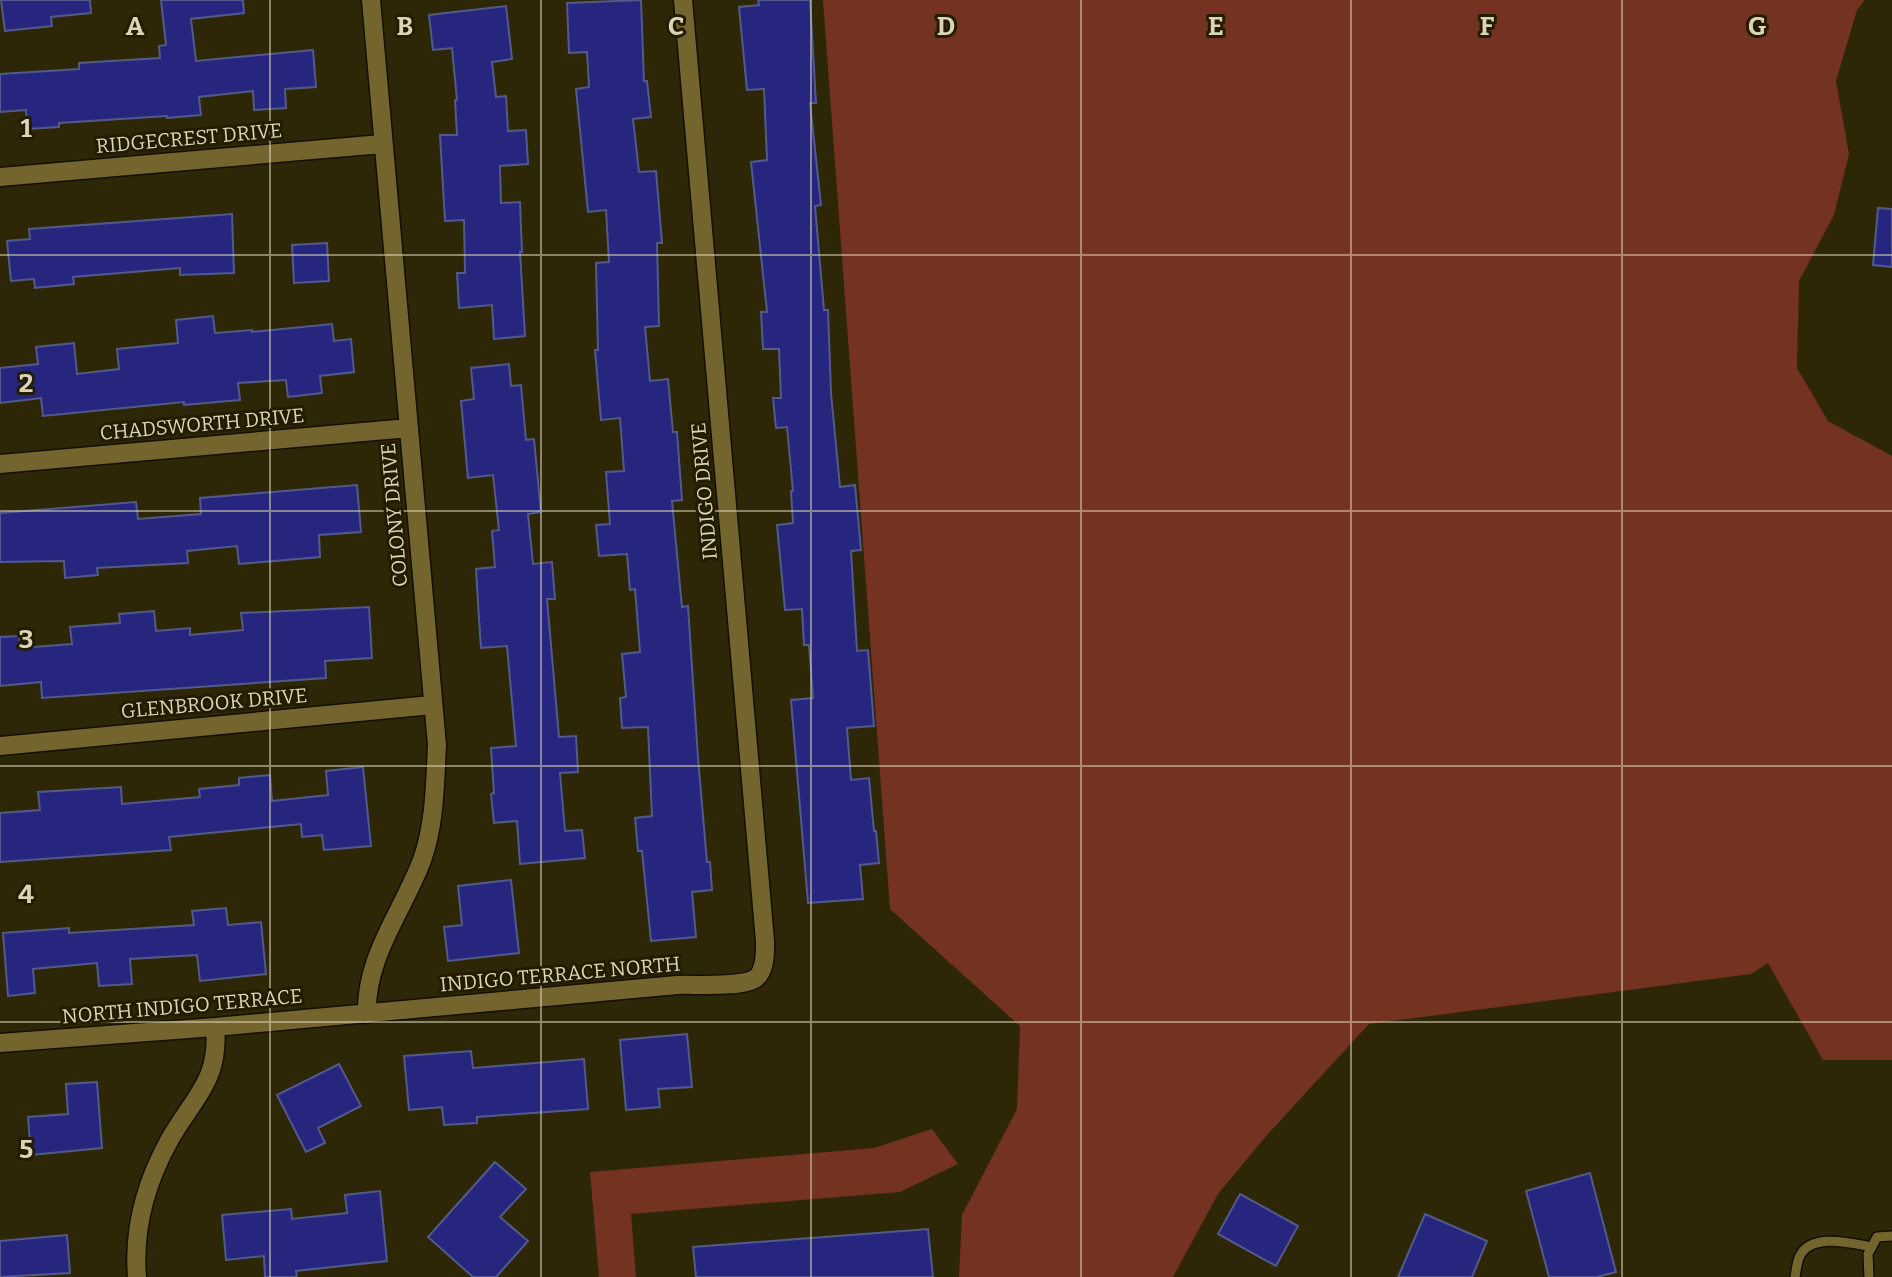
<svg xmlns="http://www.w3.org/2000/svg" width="1892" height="1277" viewBox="0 0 1892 1277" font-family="Bitter,serif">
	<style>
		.green { fill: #743220 }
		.building { fill: #27267f; stroke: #525a8a; stroke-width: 2 }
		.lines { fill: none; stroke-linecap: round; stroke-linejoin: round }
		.service-casing { stroke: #130f01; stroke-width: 12 }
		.minor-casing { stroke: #130f01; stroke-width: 21 }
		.service { stroke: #73652d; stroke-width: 9 }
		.minor { stroke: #73652d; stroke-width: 18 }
		.grid { fill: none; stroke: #dbd4b7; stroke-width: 2; stroke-opacity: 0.55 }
		.labels { text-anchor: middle; stroke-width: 6; stroke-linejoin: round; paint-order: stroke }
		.street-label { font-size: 20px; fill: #dbd4b7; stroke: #231c00 }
		.grid-label { font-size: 26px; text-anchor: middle; font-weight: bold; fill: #dbd4b7; stroke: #231c00; stroke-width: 6; stroke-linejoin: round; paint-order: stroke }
	</style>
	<rect width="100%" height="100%" fill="#2d2607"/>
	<path class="green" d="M 823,0 L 1865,0 L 1857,10 L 1836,81 L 1849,154 L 1834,215 L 1799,281 L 1797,368 L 1828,421 L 1892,456 L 1892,1060 L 1823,1060 L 1768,963 L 1751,974 L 1369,1024 L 1268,1134 L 1218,1194 L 1173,1277 L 959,1277 L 962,1215 L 1017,1109 L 1020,1026 L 890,909 Z
		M 932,1129 L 958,1164 L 900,1192 L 631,1214 L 636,1277 L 599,1277 L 590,1172 L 874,1148 Z"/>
	<path class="building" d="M 1,0 L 90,0 L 91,13 L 51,17 L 52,26 L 5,31 Z
		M 161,0 L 243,0 L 244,13 L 191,19 L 196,61 L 313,50 L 316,87 L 285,89 L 286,108 L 254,110 L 253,91 L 199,97 L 201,115 L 167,118 L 167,116 L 59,123 L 59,127 L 27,129 L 26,110 L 0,112 L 0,74 L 79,69 L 79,63 L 160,58 L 159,46 L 166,45 Z
		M 641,0 L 644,81 L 647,81 L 651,117 L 633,119 L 639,172 L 656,171 L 662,243 L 657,243 L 659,326 L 645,327 L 650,381 L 668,379 L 673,432 L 677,432 L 682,500 L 672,501 L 682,607 L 688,606 L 698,758 L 707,862 L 710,862 L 712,890 L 692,892 L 696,937 L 651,941 L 642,851 L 638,851 L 635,818 L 652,816 L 648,727 L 622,728 L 620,698 L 626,697 L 622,654 L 640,652 L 635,589 L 630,590 L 627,554 L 599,556 L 596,525 L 610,524 L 606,472 L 624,471 L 620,418 L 601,420 L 595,350 L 598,350 L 596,263 L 609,262 L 606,210 L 588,212 L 576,89 L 589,87 L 587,52 L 569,53 L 567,3 Z
		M 758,0 L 810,0 L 816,103 L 810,103 L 821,205 L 815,206 L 824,310 L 828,310 L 831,393 L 840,487 L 855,485 L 861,550 L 851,551 L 857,651 L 868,650 L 874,726 L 847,728 L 851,780 L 869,778 L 874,831 L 876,831 L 879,863 L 860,865 L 863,899 L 808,903 L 791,700 L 813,698 L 809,645 L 804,645 L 802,609 L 785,610 L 777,525 L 793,523 L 791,491 L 793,491 L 787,427 L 776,428 L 773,398 L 781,398 L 779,349 L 763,349 L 761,312 L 767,312 L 751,162 L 767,160 L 764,89 L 747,90 L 739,7 L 759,5 Z
		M 506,6 L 512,59 L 492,62 L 496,97 L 506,96 L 508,131 L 526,130 L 528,164 L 500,166 L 501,203 L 520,202 L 522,252 L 520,252 L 525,336 L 494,339 L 492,305 L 459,308 L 457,273 L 465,273 L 464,220 L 445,221 L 440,135 L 457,135 L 455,100 L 457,100 L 452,48 L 433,50 L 429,15 Z
		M 1878,208 L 1892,209 L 1892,267 L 1873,265 Z
		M 232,214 L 234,273 L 180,275 L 180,268 L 73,277 L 74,284 L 35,288 L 34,279 L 11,281 L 7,241 L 30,239 L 29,229 Z
		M 327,243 L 329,281 L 294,283 L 292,245 Z
		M 213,316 L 215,333 L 252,330 L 252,332 L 332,324 L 334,341 L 351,339 L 354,372 L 320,376 L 322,393 L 288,397 L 286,380 L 238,383 L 240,400 L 184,405 L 184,402 L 43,416 L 41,398 L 0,403 L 0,368 L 38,364 L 36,347 L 74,343 L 77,374 L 119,369 L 117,349 L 178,343 L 176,320 Z
		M 509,364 L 511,386 L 521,385 L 526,440 L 534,439 L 541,512 L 528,514 L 533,564 L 552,562 L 555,599 L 547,599 L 559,737 L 576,736 L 578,772 L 560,773 L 565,831 L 582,830 L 585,858 L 520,864 L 517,821 L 494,823 L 491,794 L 494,793 L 491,748 L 516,746 L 507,646 L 481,648 L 479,619 L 476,569 L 495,567 L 492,531 L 499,530 L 493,475 L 468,478 L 461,401 L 474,399 L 471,368 Z
		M 357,485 L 361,532 L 319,535 L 320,557 L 239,564 L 237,546 L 187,551 L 188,563 L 97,568 L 98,575 L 65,578 L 64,561 L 0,562 L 0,513 L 136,502 L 138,519 L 201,514 L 200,498 Z
		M 369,607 L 372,658 L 325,661 L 326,678 L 42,698 L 41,682 L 0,686 L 0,637 L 19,636 L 20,648 L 72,644 L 70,627 L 120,623 L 119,614 L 154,611 L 156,631 L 190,628 L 190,635 L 243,630 L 241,613 Z
		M 363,767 L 371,846 L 324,850 L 322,835 L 302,837 L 301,824 L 169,837 L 171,850 L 0,862 L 0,813 L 40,810 L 38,792 L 121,787 L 122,804 L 200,797 L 199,789 L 239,785 L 239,778 L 270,775 L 272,801 L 328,795 L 326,771 Z
		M 511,880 L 519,953 L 448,961 L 444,927 L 462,925 L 458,886 Z
		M 226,908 L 228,925 L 261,922 L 266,974 L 200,981 L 197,955 L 130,959 L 132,984 L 99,986 L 97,963 L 33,969 L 35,993 L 8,996 L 3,933 L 69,928 L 69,933 L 194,925 L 192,911 Z
		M 687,1034 L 692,1087 L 658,1089 L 660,1107 L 626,1110 L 620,1040 Z
		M 471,1051 L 473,1068 L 584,1059 L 588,1109 L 477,1117 L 477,1123 L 444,1125 L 442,1107 L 409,1110 L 404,1056 Z
		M 339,1064 L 361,1106 L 318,1128 L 325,1143 L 306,1152 L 277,1095 Z
		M 97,1082 L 102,1148 L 31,1155 L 28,1117 L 68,1114 L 66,1084 Z
		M 495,1162 L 526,1189 L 500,1217 L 528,1241 L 496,1277 L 473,1277 L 428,1237 Z
		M 1590,1173 L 1616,1272 L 1597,1277 L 1549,1277 L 1526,1191 Z
		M 380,1191 L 387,1261 L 296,1271 L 297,1277 L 265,1277 L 264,1256 L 226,1260 L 222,1215 L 291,1209 L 292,1219 L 347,1213 L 345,1195 Z
		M 1240,1194 L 1298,1226 L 1276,1266 L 1218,1234 Z
		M 1425,1214 L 1487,1241 L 1472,1277 L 1398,1277 Z
		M 928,1229 L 933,1277 L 696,1277 L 693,1247 Z
		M 67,1235 L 70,1273 L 0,1277 L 0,1241 Z"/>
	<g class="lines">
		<g class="service-casing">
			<path id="service" d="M 1795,1277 C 1796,1271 1797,1263 1799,1258 C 1809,1232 1851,1243 1872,1247
				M 1869,1277 L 1868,1254 L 1877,1237 L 1892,1236"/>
		</g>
		<g class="minor-casing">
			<path id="minor" d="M 0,177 L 382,144
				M 0,464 L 409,428
				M 0,746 L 432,705
				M 367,1014 C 365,957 403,911 422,860 C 435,824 435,782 437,745 L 371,0
				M 0,1043 L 215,1027 L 677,985 C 695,984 743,988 756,978 C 766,970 765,952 765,941 L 683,0
				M 137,1277 C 133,1228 146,1182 170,1139 C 194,1097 220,1080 215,1027"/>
		</g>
		<use href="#service" class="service"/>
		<use href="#minor" class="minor"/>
	</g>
	<path class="grid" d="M 270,0 L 270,1277M 541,0 L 541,1277M 811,0 L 811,1277M 1081,0 L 1081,1277M 1351,0 L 1351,1277M 1622,0 L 1622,1277M 0,255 L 1892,255M 0,511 L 1892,511M 0,766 L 1892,766M 0,1022 L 1892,1022"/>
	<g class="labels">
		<g class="street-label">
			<text transform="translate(189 138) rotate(-5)" y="7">RIDGECREST DRIVE</text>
			<text transform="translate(202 424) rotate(-5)" y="7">CHADSWORTH DRIVE</text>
			<text transform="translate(704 491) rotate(-95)" y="7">INDIGO DRIVE</text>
			<text transform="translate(394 515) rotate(-95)" y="7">COLONY DRIVE</text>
			<text transform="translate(214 703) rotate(-5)" y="7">GLENBROOK DRIVE</text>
			<text transform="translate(560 974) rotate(-5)" y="7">INDIGO TERRACE NORTH</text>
			<text transform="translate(182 1006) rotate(-5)" y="7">NORTH INDIGO TERRACE</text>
		</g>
	</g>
	<g class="grid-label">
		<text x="135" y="35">A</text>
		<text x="405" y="35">B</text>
		<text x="676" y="35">C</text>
		<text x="946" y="35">D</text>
		<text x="1216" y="35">E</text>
		<text x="1487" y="35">F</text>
		<text x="1757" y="35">G</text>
		<text x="26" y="137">1</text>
		<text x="26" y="392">2</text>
		<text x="26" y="648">3</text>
		<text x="26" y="903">4</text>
		<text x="26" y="1158">5</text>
	</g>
</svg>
